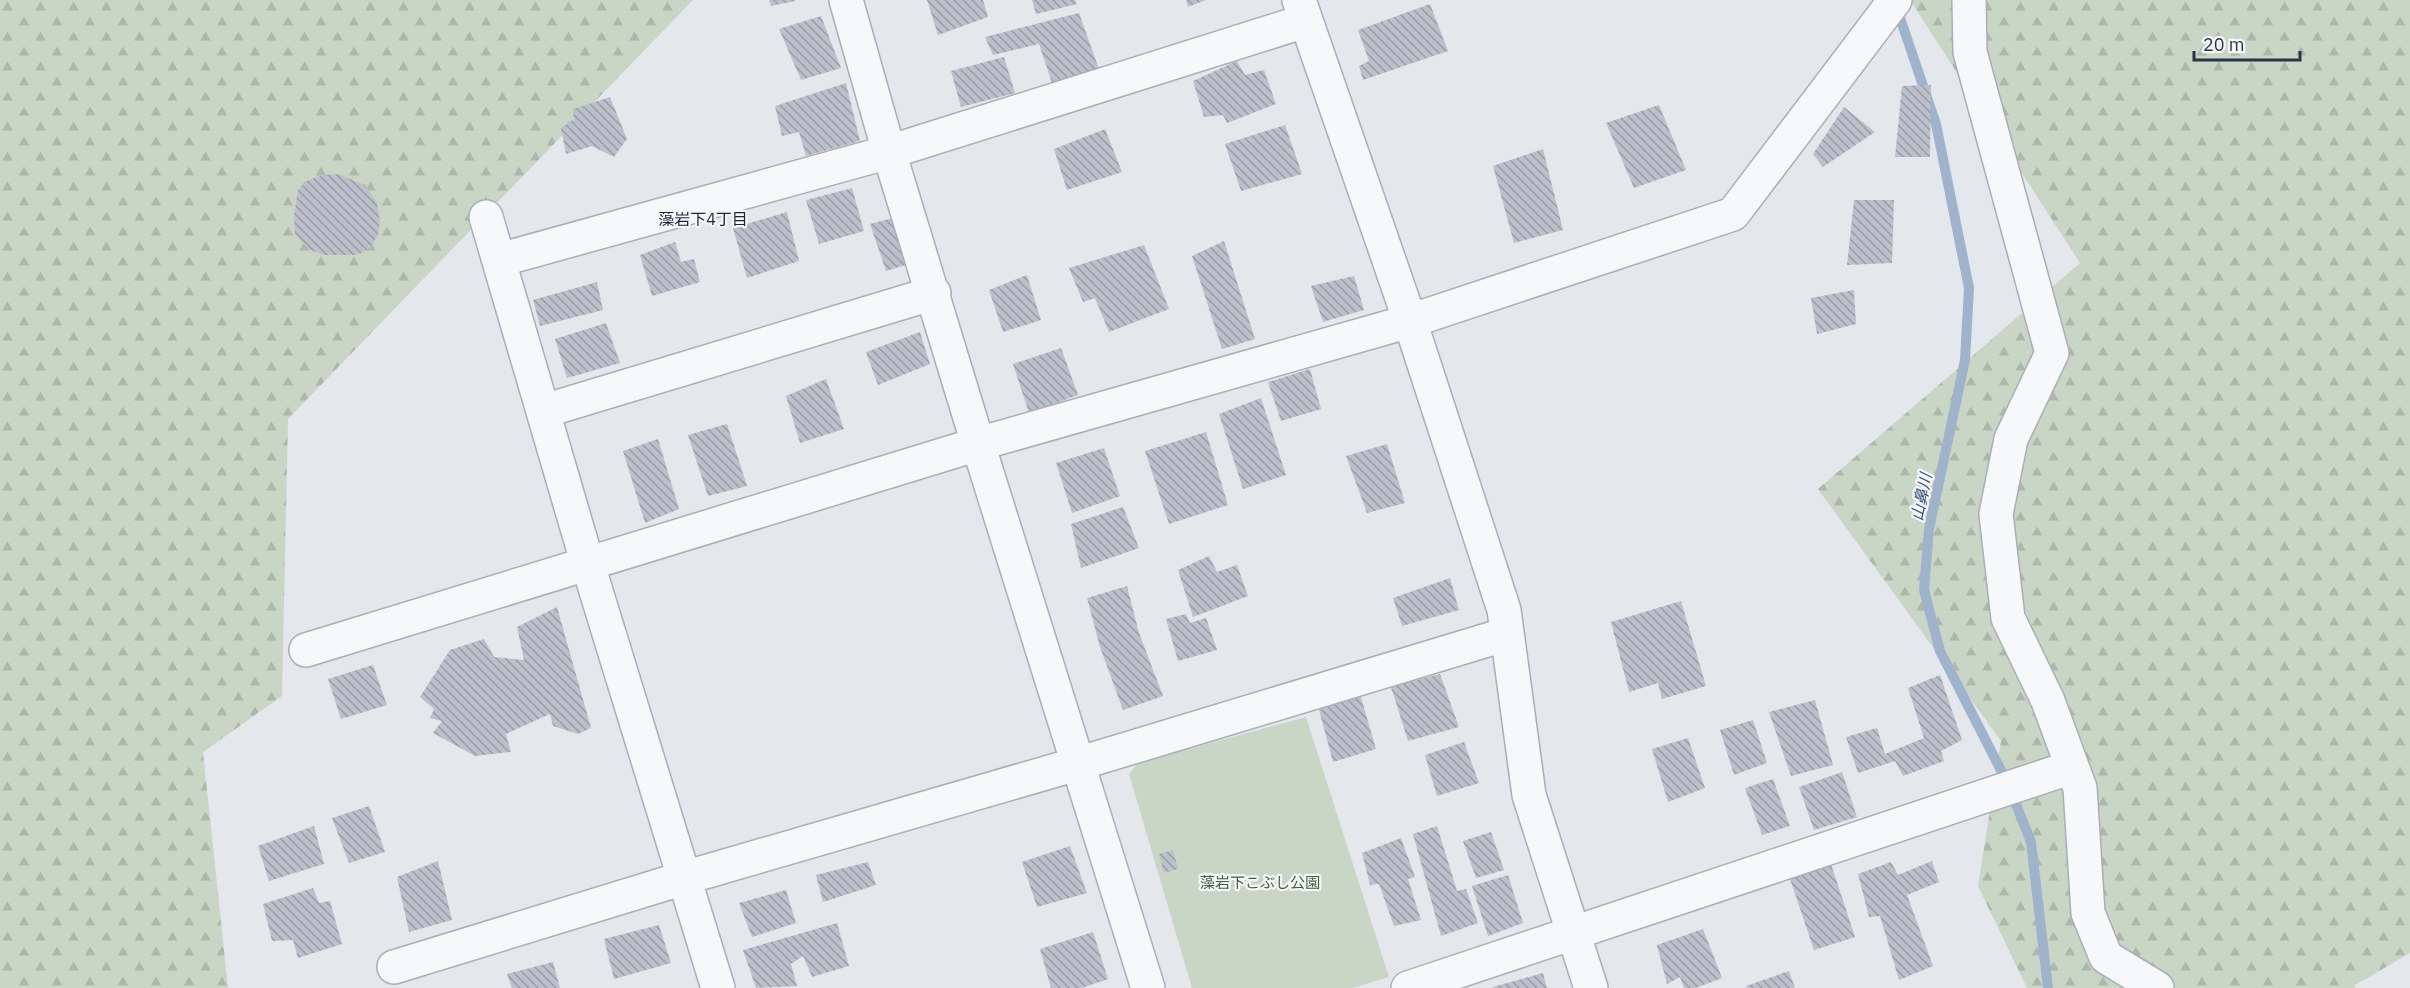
<svg xmlns="http://www.w3.org/2000/svg" width="2410" height="988" viewBox="0 0 2410 988" font-family="'IBM Plex Sans','Noto Sans JP',sans-serif">
	<style>
		.forest { fill: url(#forest-firs) }
		.park { fill: #c9d6c5 }
		.lines { fill: none; stroke-linecap: round; stroke-linejoin: round }
		.stream { stroke: #9fb4cc; stroke-width: 10 }
		.building { fill: url(#building-back-hatch) }
		.minor-casing { stroke: #a9aeb7; stroke-width: 36 }
		.minor { stroke: #f7f8fa; stroke-width: 33 }
		.labels { text-anchor: middle; stroke-width: 4.5; stroke-linejoin: round; paint-order: stroke }
		.park-label { font-size: 15px; fill: #3f6138; stroke: #f4f6f9 }
		.neighbourhood-label { font-size: 16px; fill: #1d2536; stroke: #f4f6f9 }
		.water-label { font-size: 16px; font-style: italic; fill: #34527a; stroke: #f4f6f9 }
	</style>
	<defs>
		<pattern id="forest-firs" width="22" height="20" patternUnits="userSpaceOnUse" patternTransform="scale(1.5)"><rect width="22" height="20" fill="#c9d6c5"/><path d="M5 1l3.5 6h-7zM16 11l3.5 6h-7z" fill="#adb8ab"/></pattern>
		<pattern id="building-back-hatch" width="6" height="6" patternUnits="userSpaceOnUse" patternTransform="scale(1.5)"><rect width="6" height="6" fill="#bbc0ca"/><path d="M-1 5l2 2M0 0l6 6M5-1l2 2" fill="none" stroke="#989da6"/></pattern>
	</defs>
	<rect width="100%" height="100%" fill="#e4e7ec"/>
	<path class="forest" d="M 0,0 L 693,0 L 288,419 L 282,696 L 203,752 L 228,988 L 0,988 Z
		M 1910,0 L 2410,0 L 2410,953 L 2355,985 L 2355,988 L 2027,988 L 1978,886 L 2001,741 L 1818,489 L 2080,263 Z"/>
	<path class="park" d="M 1306,717 L 1389,977 L 1353,988 L 1192,988 L 1129,774 L 1139,762 Z"/>
	<g class="lines">
		<path class="stream" d="M 1897,9 L 1936,124 L 1969,288 L 1965,360 L 1929,529 L 1924,590 L 1940,651 L 2008,784 L 2031,842 L 2048,988"/>
	</g>
	<path class="building" d="M 769,0 L 795,0 L 795,1 L 771,6 Z
		M 927,0 L 983,0 L 988,17 L 938,35 Z
		M 1032,0 L 1075,0 L 1077,4 L 1036,14 Z
		M 1186,0 L 1206,0 L 1188,7 Z
		M 1430,4 L 1448,51 L 1363,80 L 1359,66 L 1369,61 L 1358,30 Z
		M 1079,13 L 1100,72 L 1052,83 L 1039,44 L 993,55 L 985,37 Z
		M 821,16 L 841,68 L 801,80 L 779,29 Z
		M 1004,57 L 1015,93 L 961,107 L 951,71 Z
		M 1237,61 L 1245,75 L 1264,70 L 1276,104 L 1227,123 L 1223,115 L 1204,117 L 1193,81 Z
		M 846,83 L 860,141 L 806,156 L 799,132 L 782,136 L 775,106 Z
		M 1931,85 L 1930,157 L 1895,157 L 1902,86 Z
		M 610,97 L 627,139 L 614,157 L 592,146 L 566,154 L 561,128 L 574,119 L 573,109 Z
		M 1659,105 L 1686,170 L 1634,188 L 1606,123 Z
		M 1844,107 L 1875,132 L 1823,167 L 1813,154 Z
		M 1285,125 L 1302,174 L 1241,191 L 1225,144 Z
		M 1105,129 L 1122,172 L 1067,190 L 1054,149 Z
		M 1543,149 L 1563,230 L 1514,243 L 1493,166 Z
		M 338,174 L 365,185 L 377,203 L 380,221 L 378,235 L 370,248 L 357,255 L 324,255 L 308,249 L 295,234 L 294,215 L 298,190 L 307,181 L 322,175 Z
		M 852,188 L 864,231 L 819,244 L 806,200 Z
		M 1854,200 L 1894,200 L 1892,263 L 1847,265 Z
		M 787,212 L 799,261 L 747,278 L 733,228 Z
		M 893,218 L 909,264 L 886,271 L 870,224 Z
		M 1224,241 L 1255,339 L 1222,349 L 1192,256 Z
		M 675,242 L 681,262 L 694,259 L 700,282 L 652,296 L 640,255 Z
		M 1144,245 L 1169,309 L 1109,332 L 1095,298 L 1083,302 L 1069,268 Z
		M 1027,275 L 1041,320 L 1003,332 L 989,290 Z
		M 1354,276 L 1364,310 L 1323,322 L 1311,286 Z
		M 597,282 L 603,310 L 540,326 L 533,300 Z
		M 1854,290 L 1856,324 L 1817,334 L 1811,298 Z
		M 606,323 L 620,363 L 567,378 L 555,339 Z
		M 920,332 L 930,364 L 878,385 L 866,352 Z
		M 1061,348 L 1078,395 L 1029,413 L 1013,364 Z
		M 1310,369 L 1321,409 L 1281,421 L 1268,382 Z
		M 826,379 L 844,429 L 800,443 L 786,396 Z
		M 1261,398 L 1286,475 L 1243,489 L 1219,414 Z
		M 727,424 L 747,486 L 708,496 L 688,435 Z
		M 1206,432 L 1228,505 L 1169,524 L 1145,451 Z
		M 658,439 L 679,509 L 645,523 L 623,451 Z
		M 1387,444 L 1405,503 L 1367,513 L 1346,456 Z
		M 1104,448 L 1120,496 L 1072,513 L 1056,463 Z
		M 1123,507 L 1139,548 L 1081,568 L 1071,524 Z
		M 1209,556 L 1217,572 L 1237,565 L 1248,596 L 1193,617 L 1178,570 Z
		M 1450,578 L 1459,610 L 1402,626 L 1393,598 Z
		M 1127,586 L 1139,633 L 1163,696 L 1123,710 L 1100,647 L 1087,598 Z
		M 1681,601 L 1706,686 L 1662,699 L 1658,683 L 1629,692 L 1611,622 Z
		M 557,607 L 591,728 L 578,734 L 553,726 L 550,714 L 506,734 L 511,752 L 475,756 L 433,733 L 442,721 L 430,718 L 434,709 L 420,697 L 450,650 L 484,639 L 494,657 L 524,660 L 517,627 Z
		M 1186,614 L 1190,623 L 1206,618 L 1217,650 L 1178,661 L 1166,619 Z
		M 373,665 L 387,705 L 341,719 L 328,679 Z
		M 1440,674 L 1459,727 L 1408,741 L 1391,687 Z
		M 1940,675 L 1962,740 L 1941,751 L 1944,761 L 1903,776 L 1895,761 L 1858,773 L 1846,737 L 1877,728 L 1885,754 L 1924,738 L 1908,688 Z
		M 1360,694 L 1376,749 L 1333,762 L 1319,710 Z
		M 1815,700 L 1833,765 L 1791,776 L 1769,712 Z
		M 1753,720 L 1767,763 L 1734,775 L 1720,730 Z
		M 1688,738 L 1705,788 L 1668,802 L 1652,749 Z
		M 1464,742 L 1479,783 L 1437,796 L 1425,755 Z
		M 1842,772 L 1857,817 L 1814,830 L 1799,787 Z
		M 1773,779 L 1790,826 L 1762,835 L 1745,788 Z
		M 369,806 L 385,852 L 349,863 L 332,818 Z
		M 314,826 L 324,864 L 269,881 L 258,846 Z
		M 1437,826 L 1457,891 L 1466,889 L 1478,923 L 1441,936 L 1413,834 Z
		M 1491,832 L 1504,870 L 1476,878 L 1463,841 Z
		M 1401,838 L 1415,877 L 1408,879 L 1421,920 L 1394,926 L 1379,884 L 1370,885 L 1362,853 Z
		M 1070,846 L 1087,893 L 1037,907 L 1022,862 Z
		M 1173,850 L 1178,869 L 1164,873 L 1159,854 Z
		M 438,861 L 452,920 L 409,932 L 397,877 Z
		M 1830,861 L 1855,937 L 1814,950 L 1789,876 Z
		M 1932,861 L 1939,882 L 1907,895 L 1933,966 L 1899,980 L 1880,916 L 1869,917 L 1858,874 L 1891,862 L 1898,875 Z
		M 868,862 L 876,885 L 823,902 L 816,875 Z
		M 1508,875 L 1523,923 L 1488,936 L 1472,886 Z
		M 313,888 L 319,903 L 330,901 L 342,944 L 298,958 L 293,940 L 272,941 L 263,904 Z
		M 786,890 L 796,923 L 752,937 L 739,903 Z
		M 837,923 L 849,966 L 812,977 L 803,956 L 791,964 L 797,986 L 756,988 L 743,950 Z
		M 659,925 L 671,963 L 614,979 L 604,939 Z
		M 1703,929 L 1722,978 L 1696,988 L 1684,988 L 1680,977 L 1667,984 L 1657,945 Z
		M 1093,932 L 1108,979 L 1082,988 L 1051,988 L 1040,949 Z
		M 553,962 L 560,988 L 512,988 L 507,974 Z
		M 1789,971 L 1795,988 L 1747,988 L 1746,986 Z
		M 1543,973 L 1547,988 L 1493,988 L 1493,987 Z"/>
	<g class="lines">
		<g class="minor-casing">
			<path id="minor" d="M 846,0 L 889,152 L 978,444 L 1148,988
				M 1299,0 L 1410,321 L 1504,610 L 1529,795 L 1591,988
				M 1969,0 L 1970,52 L 2052,353 L 2011,439 L 1996,514 L 2008,618 L 2048,701 L 2080,788 L 2088,913 L 2106,957 L 2157,988
				M 486,217 L 588,565 L 718,988
				M 499,260 L 889,152 L 1305,21
				M 544,411 L 934,293
				M 306,650 L 978,444 L 1410,321 L 1733,214 L 1895,0
				M 394,967 L 684,878 L 1077,764 L 1507,634
				M 1408,988 L 2072,767"/>
		</g>
		<use href="#minor" class="minor"/>
	</g>
	<g class="labels">
		<g class="park-label">
			<text x="1260" y="888">藻岩下こぶし公園</text>
		</g>
		<g class="neighbourhood-label">
			<text x="703" y="225">藻岩下4丁目</text>
		</g>
		<g class="water-label">
			<text transform="translate(1921 497) rotate(-78)" y="6">山鼻川</text>
		</g>
	</g>
	<path d="M2194 51v9h106v-9" fill="none" stroke="#2b3445" stroke-width="3"/>
	<text x="2203" y="51" font-size="18" fill="#2b3445" stroke="#f4f6f9" stroke-width="4.5" paint-order="stroke">20 m</text>
</svg>
